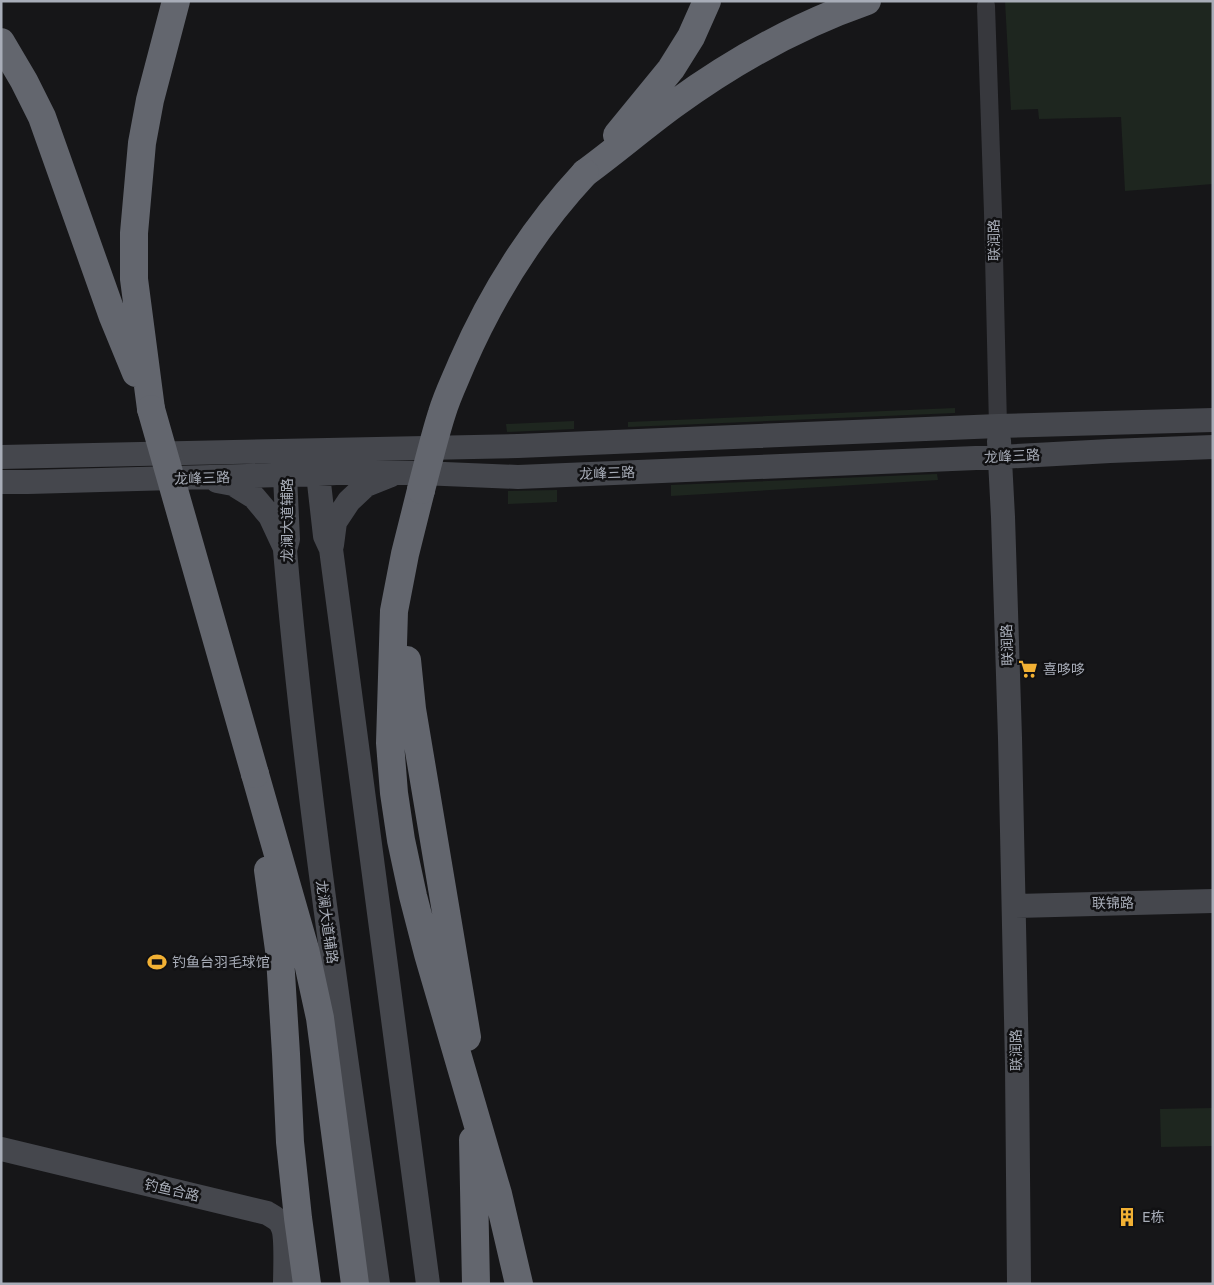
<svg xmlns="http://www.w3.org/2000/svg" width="1214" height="1285" viewBox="0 0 1214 1285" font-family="'Golos Text','Noto Sans SC',sans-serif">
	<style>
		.green { fill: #1e261f }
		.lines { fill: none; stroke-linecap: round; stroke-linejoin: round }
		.street { stroke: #37383d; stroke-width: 18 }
		.secondary { stroke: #45474d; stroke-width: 24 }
		.highway { stroke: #63666e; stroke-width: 28 }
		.highway-bridge { stroke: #63666e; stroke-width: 28 }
		.labels { text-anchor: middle; stroke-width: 5; stroke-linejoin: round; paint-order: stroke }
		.street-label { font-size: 14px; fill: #a8adb8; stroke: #111113 }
		.poi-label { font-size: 14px; fill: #a8adb8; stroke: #111113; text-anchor: start }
	</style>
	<rect width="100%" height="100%" fill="#161618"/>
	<path class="green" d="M 1005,1 L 1213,1 L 1213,184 L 1125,191 L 1121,117 L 1039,119 L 1038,109 L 1011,110 Z
		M 955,408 L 955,413 L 628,427 L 628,422 Z
		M 574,421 L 574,429 L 507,432 L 506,424 Z
		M 937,474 L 938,480 L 671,496 L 671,485 Z
		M 557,490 L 557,502 L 508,504 L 508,491 Z
		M 1213,1108 L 1213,1146 L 1161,1147 L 1160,1109 Z"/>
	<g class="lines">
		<path class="street" d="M 986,6 L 993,213 L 998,426"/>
		<path class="secondary" d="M 999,441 L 1003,517 L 1010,738 L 1017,1065 L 1019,1284
			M 1,457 L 518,446 L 998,426 L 1213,420
			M 292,461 L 285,476 L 288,539 L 285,550 C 306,796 344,1040 378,1284
			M 308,462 L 318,474 L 325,536 L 331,549 L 428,1284
			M 217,481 L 233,484 L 254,497 L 270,516 L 284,546
			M 1,482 L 28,482 L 318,474 L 373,471 L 518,477 L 1000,457 L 1110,451 L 1213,447
			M 332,545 L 335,522 L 349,501 L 366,485 L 391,475
			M 1014,906 L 1213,901
			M 1,1149 L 267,1213 C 272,1216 280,1220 282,1226 C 287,1235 285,1273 285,1284"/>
		<path class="highway" d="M 1,42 L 24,81 L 42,117 L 113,317 L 136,373
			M 617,135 L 671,69 L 691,37 L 707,1
			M 585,173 C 615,151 643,127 673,105 C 732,62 798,25 867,1
			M 151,409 L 134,279 L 134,233 L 142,143 L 150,100 L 176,1
			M 421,490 L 405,554 L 394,611 L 390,743 L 394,793 L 401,840 L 413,896 L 428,954 L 498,1194 L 519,1284
			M 407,660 L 412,709 L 467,1037
			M 255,774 L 305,949 L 320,1018 L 355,1284
			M 268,870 L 280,957 L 286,1054 L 290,1142 L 298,1218 L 307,1284
			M 473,1140 L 476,1284"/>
		<path class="highway-bridge" d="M 151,409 C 186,531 220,653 255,774
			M 421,490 C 428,464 434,438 442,413 C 447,396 455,380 462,363 C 493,292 532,230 585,173"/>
	</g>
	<defs>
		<g id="supermarket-bare" transform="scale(1.5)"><path d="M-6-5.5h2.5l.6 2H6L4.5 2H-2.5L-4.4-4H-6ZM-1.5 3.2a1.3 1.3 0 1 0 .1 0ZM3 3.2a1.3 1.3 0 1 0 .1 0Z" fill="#f2b134" stroke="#111113" stroke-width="2.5" paint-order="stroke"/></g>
		<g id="stadium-bare" transform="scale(1.5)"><path d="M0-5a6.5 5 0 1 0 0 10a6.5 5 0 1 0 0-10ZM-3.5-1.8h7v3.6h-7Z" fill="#f2b134" stroke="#111113" stroke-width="2.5" paint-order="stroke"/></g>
		<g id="building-bare" transform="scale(1.5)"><path d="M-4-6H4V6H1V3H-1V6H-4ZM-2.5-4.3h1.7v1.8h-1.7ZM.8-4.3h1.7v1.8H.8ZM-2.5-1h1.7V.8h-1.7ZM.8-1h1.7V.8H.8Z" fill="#f2b134" stroke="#111113" stroke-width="2.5" paint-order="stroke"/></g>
	</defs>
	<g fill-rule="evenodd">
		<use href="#supermarket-bare" x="1028" y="669"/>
		<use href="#stadium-bare" x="157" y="962"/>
		<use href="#building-bare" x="1127" y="1217"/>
	</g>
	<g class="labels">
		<g class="street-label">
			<text transform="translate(994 240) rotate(-91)" y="5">联润路</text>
			<text transform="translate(1012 456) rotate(-3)" y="5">龙峰三路</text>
			<text transform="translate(607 473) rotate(-2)" y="5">龙峰三路</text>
			<text transform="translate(202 478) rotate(-2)" y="5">龙峰三路</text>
			<text transform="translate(287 520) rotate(-90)" y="5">龙澜大道辅路</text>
			<text transform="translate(1007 645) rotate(-92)" y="5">联润路</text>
			<text transform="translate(1113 903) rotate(-1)" y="5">联锦路</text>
			<text transform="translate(327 922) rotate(82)" y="5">龙澜大道辅路</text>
			<text transform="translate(1016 1050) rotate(-91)" y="5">联润路</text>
			<text transform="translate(172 1190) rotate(13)" y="5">钓鱼合路</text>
		</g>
		<g class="poi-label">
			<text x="1043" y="674">喜哆哆</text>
			<text x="172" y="967">钓鱼台羽毛球馆</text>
			<text x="1142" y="1222">E栋</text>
		</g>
	</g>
	<rect width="1214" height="1285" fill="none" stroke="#a8adb8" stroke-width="5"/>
</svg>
